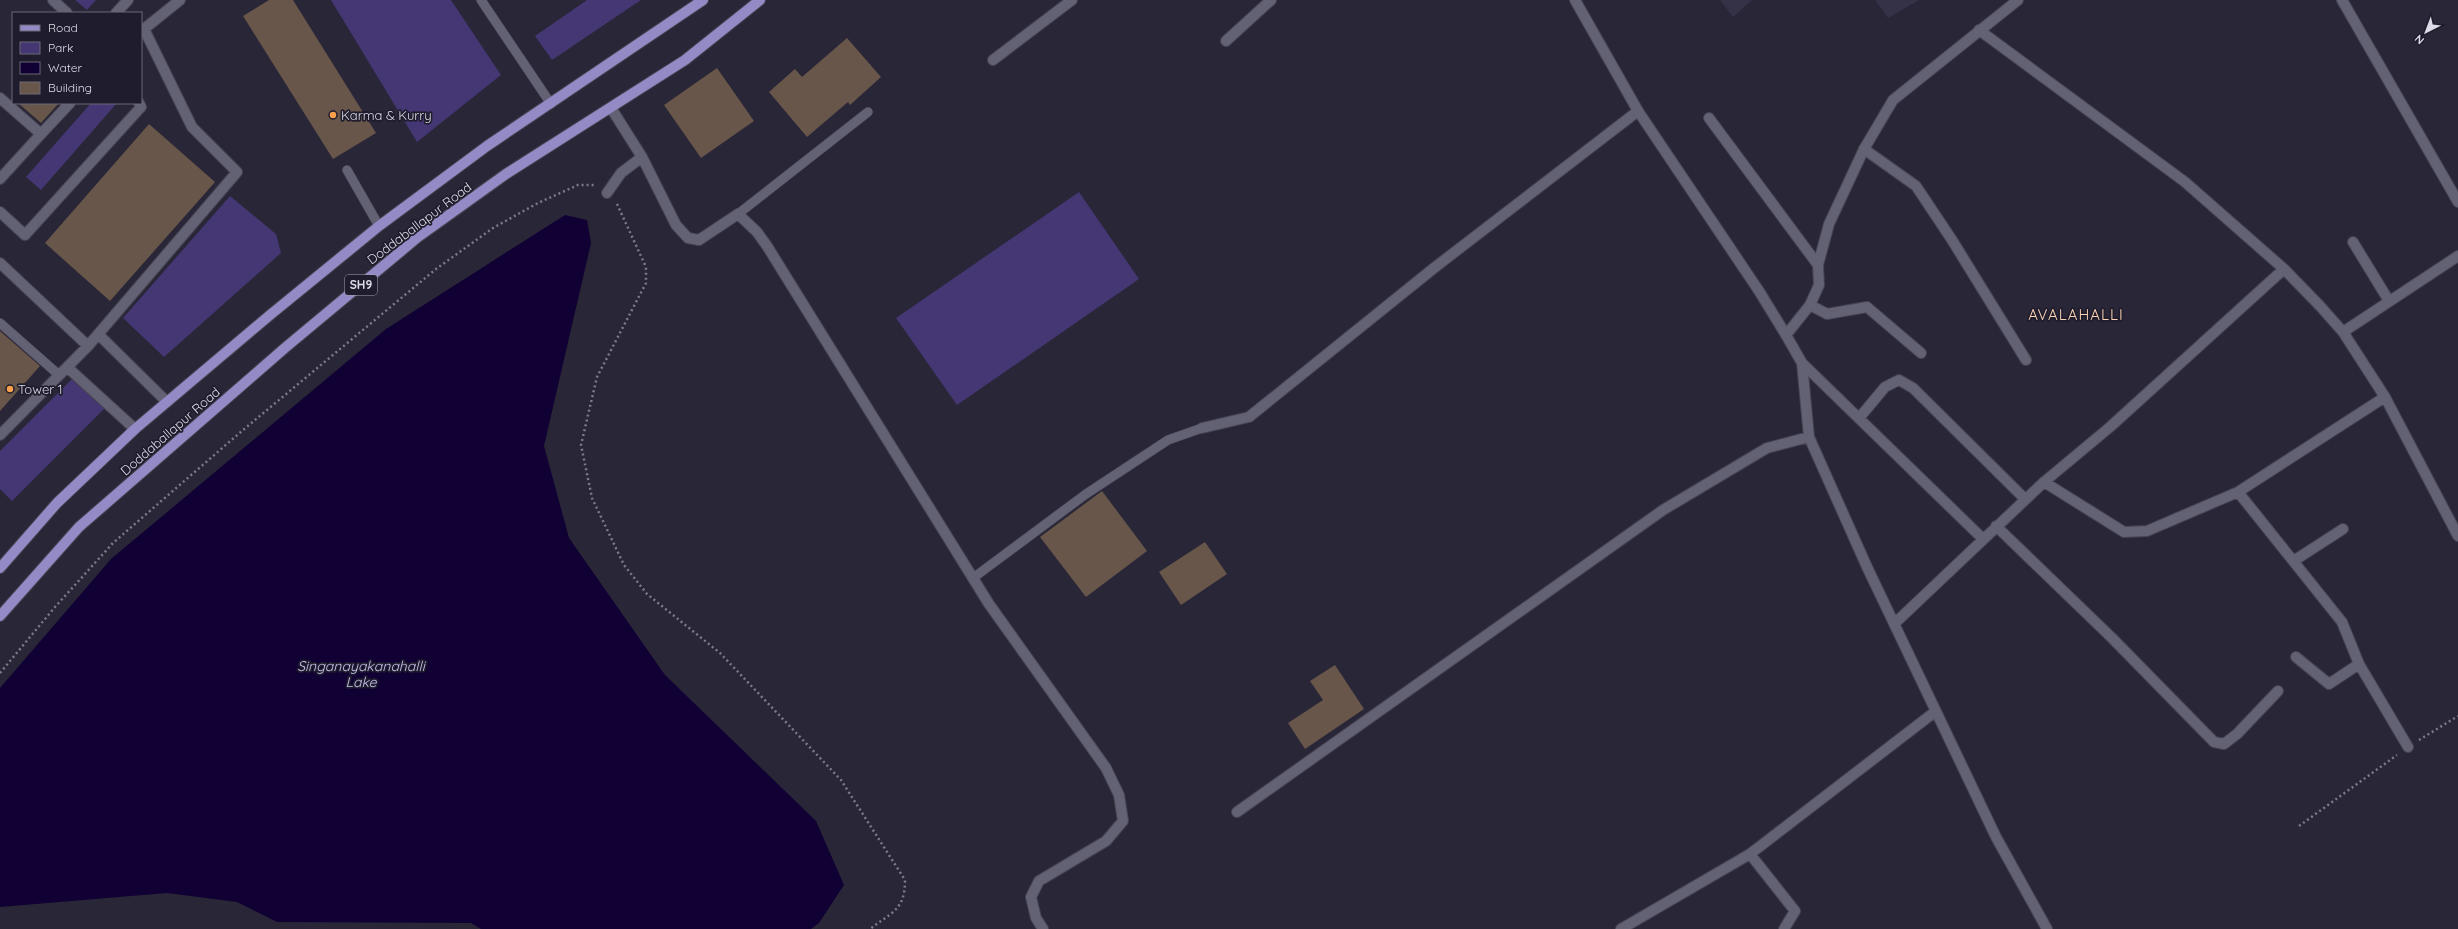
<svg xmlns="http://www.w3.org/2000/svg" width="2458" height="929" viewBox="0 0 2458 929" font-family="Quicksand,sans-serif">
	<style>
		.built { fill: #353248 }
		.green { fill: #443773 }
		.water { fill: #110034 }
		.building { fill: #675649 }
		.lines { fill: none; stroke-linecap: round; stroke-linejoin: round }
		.lane-casing { stroke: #464452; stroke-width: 10 }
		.street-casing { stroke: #464452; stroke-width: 12 }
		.secondary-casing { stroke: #464452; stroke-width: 12 }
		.primary-casing { stroke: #464452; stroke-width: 12 }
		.path { stroke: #7d7a89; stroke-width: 2.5; stroke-dasharray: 2 3; stroke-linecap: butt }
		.lane { stroke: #636174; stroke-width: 9 }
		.street { stroke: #636174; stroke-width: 10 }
		.secondary { stroke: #636174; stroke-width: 10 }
		.primary { stroke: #948ac6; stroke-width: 10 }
		.poi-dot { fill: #f9a04d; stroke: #1f1c2d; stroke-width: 1.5 }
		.labels { text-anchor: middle; stroke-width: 3.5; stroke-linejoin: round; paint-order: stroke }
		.shield { fill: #1f1c2d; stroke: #a4a2af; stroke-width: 1 }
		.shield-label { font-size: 12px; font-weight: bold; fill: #dddbe7 }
		.poi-label { font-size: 13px; fill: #dddbe7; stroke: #1f1c2d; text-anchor: start }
		.street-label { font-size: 13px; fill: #dddbe7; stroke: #1f1c2d }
		.water-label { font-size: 14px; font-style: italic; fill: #c7c1ee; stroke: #1f1c2d }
		.quarter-label { font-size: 15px; letter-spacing: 1px; fill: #fcd5b6; stroke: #1f1c2d }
	</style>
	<rect width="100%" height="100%" fill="#292637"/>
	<path class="built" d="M 1720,0 L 1752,0 L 1733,17 Z
		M 1875,0 L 1919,0 L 1888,18 Z"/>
	<path class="green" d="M 75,0 L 96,0 L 87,10 Z
		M 331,0 L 451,0 L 501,75 L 417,142 Z
		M 587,0 L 641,0 L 552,60 L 535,36 Z
		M 91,103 L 117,103 L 41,190 L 26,177 Z
		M 1079,192 L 1139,279 L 957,405 L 896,318 Z
		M 230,196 L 276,234 L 281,253 L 164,357 L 123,318 Z
		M 77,374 L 108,405 L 12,501 L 0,489 L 0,451 Z"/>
	<path class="water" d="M 565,215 L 587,220 L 591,243 L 544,446 L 569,538 L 665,675 L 816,821 L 844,885 L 819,923 L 811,929 L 481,929 L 471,923 L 277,922 L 237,902 L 167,893 L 0,907 L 0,688 L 111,559 L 386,329 Z"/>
	<path class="building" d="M 269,0 L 293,0 L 376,133 L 333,159 L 243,16 Z
		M 847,38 L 881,77 L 850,105 L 848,102 L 807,137 L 769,92 L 795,69 L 802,77 Z
		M 717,68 L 754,121 L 701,158 L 664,105 Z
		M 18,103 L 59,103 L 41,123 Z
		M 149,124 L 215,182 L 110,301 L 45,243 Z
		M 0,331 L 40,366 L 0,411 Z
		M 1102,491 L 1147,551 L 1086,597 L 1040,537 Z
		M 1205,542 L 1227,574 L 1181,605 L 1159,572 Z
		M 1335,665 L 1364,709 L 1305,749 L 1288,723 L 1323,700 L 1310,681 Z"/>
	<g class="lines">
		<g class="lane-casing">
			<path id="lane" d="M 481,0 L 551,104
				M 347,170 L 379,226
				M 738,214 L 868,112
				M 0,323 L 59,375
				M 973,578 L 1086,494 L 1168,440 L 1202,428"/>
		</g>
		<g class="street-casing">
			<path id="street" d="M 53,0 L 67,13
				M 2342,0 L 2458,202
				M 116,13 L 128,0
				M 1979,30 L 2185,182 L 2284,269 L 2320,306 L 2343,332 L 2385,397 L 2458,536
				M 1226,41 L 1271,0
				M 993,60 L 1072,0
				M 0,98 L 41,134 L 0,179
				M 611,108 L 642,157 L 676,225 L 688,238 L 699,240 L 738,214 L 757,232 L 767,246 L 989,604 L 1106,768 L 1119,795 L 1123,821 L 1106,841 L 1039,881 L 1031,897 L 1036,918 L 1043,929
				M 1709,118 L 1818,265
				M 41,134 L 70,103
				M 1864,149 L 1916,186 L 1952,240 L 2026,360
				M 607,193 L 621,173 L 642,157
				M 0,212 L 25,235 L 141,107 L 139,103
				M 2353,242 L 2389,301
				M 0,263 L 88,346
				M 1810,305 L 1827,314 L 1867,307 L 1921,353
				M 2343,332 L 2458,256
				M 98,334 L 167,402
				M 1786,335 L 1802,363 L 1809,437 L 1867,567 L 1996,837 L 2047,929
				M 1802,363 L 1983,539
				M 67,367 L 135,429
				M 1860,417 L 1885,387 L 1899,380 L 1913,388 L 2025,499
				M 1202,428 L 1249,417 L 1434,268 L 1638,111
				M 0,435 L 88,346 L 237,172 L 192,127 L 144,29 L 180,0
				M 2044,482 L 2124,532 L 2147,531 L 2238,492 L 2385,397
				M 2238,492 L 2342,622 L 2359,664 L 2408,747
				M 1996,526 L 2112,638 L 2214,742 L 2224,744 L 2237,734 L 2278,691
				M 2295,560 L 2343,529
				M 1894,624 L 2044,482 L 2110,427 L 2284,269
				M 2296,657 L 2329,684 L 2359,664
				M 1237,812 L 1663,510 L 1767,448 L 1809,437
				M 1750,854 L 1936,711
				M 1621,929 L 1750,854 L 1795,911 L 1784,929"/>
		</g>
		<g class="secondary-casing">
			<path id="secondary" d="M 1575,0 L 1638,111 L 1759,291 L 1786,335 L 1810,305 L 1819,285 L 1818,265 L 1829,224 L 1864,149 L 1893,100 L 2018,0"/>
		</g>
		<g class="primary-casing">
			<path id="primary" d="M 0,568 L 57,503 L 135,429 L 270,315 L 379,226 L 487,146 L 703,0
				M 0,616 L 79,527 L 286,347 L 418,237 L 506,174 L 685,60 L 760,0"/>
		</g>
		<path class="path" d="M 617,204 L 646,267 L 646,283 L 597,377 L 581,445 L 592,498 L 624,565 L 647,594 L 720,653 L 841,780 L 905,880 C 905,910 892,912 870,929
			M 0,673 L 55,607 L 113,543 L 243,430 L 436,269 L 493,228 L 538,203 L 578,185 L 595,185
			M 2419,740 L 2458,716
			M 2299,826 L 2397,755"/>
		<use href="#lane" class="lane"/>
		<use href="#street" class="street"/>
		<use href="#secondary" class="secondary"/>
		<use href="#primary" class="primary"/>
	</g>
	<g class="poi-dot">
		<circle cx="333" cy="115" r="4"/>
		<circle cx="10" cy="389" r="4"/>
	</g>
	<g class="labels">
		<rect class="shield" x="345" y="275" width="32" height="20" rx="3"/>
		<g class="shield-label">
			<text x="361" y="289">SH9</text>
		</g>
		<g class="poi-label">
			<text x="341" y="120">Karma &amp; Kurry</text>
			<text x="18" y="394">Tower 1</text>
		</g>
		<g class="street-label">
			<text transform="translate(419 223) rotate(-37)" y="5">Doddaballapur Road</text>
			<text transform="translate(170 431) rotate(-41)" y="5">Doddaballapur Road</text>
		</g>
		<g class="water-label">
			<text x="361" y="671">Singanayakanahalli<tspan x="361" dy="16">Lake</tspan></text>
		</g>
		<g class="quarter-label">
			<text x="2076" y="320">AVALAHALLI</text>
		</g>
	</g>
	<rect x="12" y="12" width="130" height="92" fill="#1f1c2d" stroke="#6b6877"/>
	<rect x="20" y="25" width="20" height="6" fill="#948ac6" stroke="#6b6877"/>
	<text x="48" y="32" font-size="12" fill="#dddbe7">Road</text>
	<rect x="20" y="42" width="20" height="12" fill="#443773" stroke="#6b6877"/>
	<text x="48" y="52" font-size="12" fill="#dddbe7">Park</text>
	<rect x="20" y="62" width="20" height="12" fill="#110034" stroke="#6b6877"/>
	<text x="48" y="72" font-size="12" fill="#dddbe7">Water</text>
	<rect x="20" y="82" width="20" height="12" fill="#675649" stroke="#6b6877"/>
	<text x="48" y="92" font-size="12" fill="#dddbe7">Building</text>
	<g transform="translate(2426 32) rotate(222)" stroke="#1f1c2d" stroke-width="3" paint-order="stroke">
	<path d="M0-3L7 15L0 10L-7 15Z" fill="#dddbe7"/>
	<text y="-6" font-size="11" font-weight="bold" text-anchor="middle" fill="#dddbe7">N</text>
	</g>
</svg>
